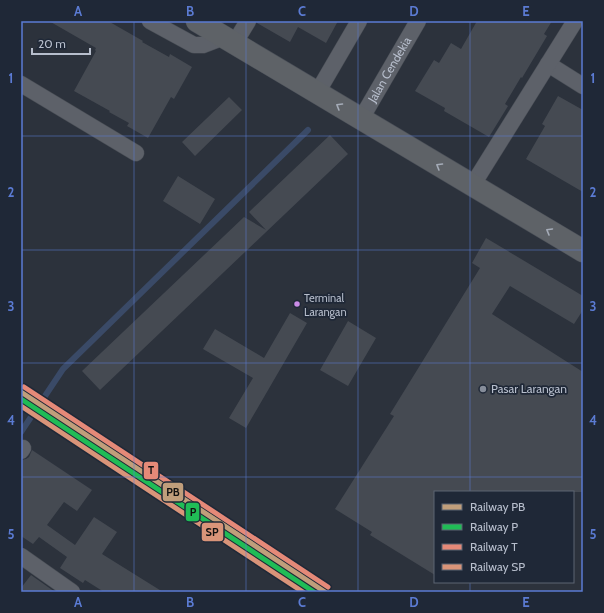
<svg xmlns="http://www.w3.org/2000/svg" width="604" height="613" viewBox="0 0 604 613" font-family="Cabin,sans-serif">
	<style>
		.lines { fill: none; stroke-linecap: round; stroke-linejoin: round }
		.stream { stroke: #3a4a67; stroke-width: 6 }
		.building { fill: #454a52 }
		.minor-casing { stroke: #484d55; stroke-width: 17 }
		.trunk-casing { stroke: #494e57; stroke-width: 23 }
		.minor { stroke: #5d6169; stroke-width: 16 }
		.trunk { stroke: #5e6267; stroke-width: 22 }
		.rail-1-casing { stroke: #1f2837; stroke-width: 8 }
		.rail-2-casing { stroke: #1f2837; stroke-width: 8 }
		.rail-3-casing { stroke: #1f2837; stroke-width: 8 }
		.rail-4-casing { stroke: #1f2837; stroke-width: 8 }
		.rail-1 { stroke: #c09e7b; stroke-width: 5 }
		.rail-2 { stroke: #20bc56; stroke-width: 5 }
		.rail-3 { stroke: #e58978; stroke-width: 5 }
		.rail-4 { stroke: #d99479; stroke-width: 5 }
		.oneway { stroke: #a5acb8 }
		.grid { fill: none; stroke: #5b7bd3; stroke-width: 1; stroke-opacity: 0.55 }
		.bus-dot { fill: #ca8be6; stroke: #1f2837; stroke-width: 1.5 }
		.poi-dot { fill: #868d9a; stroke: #1f2837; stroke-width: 1.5 }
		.labels { text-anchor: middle; stroke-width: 3.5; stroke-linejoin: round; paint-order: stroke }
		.bus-label { font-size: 11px; fill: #b7becc; stroke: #1f2837; text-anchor: start }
		.street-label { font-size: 12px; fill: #b7becc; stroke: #1f2837 }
		.poi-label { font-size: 12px; fill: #b7becc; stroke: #1f2837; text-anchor: start }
		.line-badge { stroke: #1f2837; stroke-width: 1.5 }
		.pale-badge-label { font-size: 11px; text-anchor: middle; font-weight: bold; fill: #111 }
		.neatline { fill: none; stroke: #5b7bd3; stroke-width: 1.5 }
		.grid-label { font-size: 13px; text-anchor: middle; font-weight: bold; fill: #5b7bd3 }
	</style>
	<rect width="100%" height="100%" fill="#2c323c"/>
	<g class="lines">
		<path class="stream" d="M 21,432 L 63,369 L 308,130"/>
	</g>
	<path class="building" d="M 49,21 L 108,21 L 143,41 L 142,42 L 169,57 L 170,54 L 192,67 L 174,99 L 171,97 L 148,138 L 127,126 L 129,123 L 109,112 L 110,111 L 74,91 L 96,51 L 95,50 L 96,48 Z
		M 257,21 L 338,21 L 326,43 L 298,27 L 290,42 L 257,23 Z
		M 477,21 L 552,21 L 544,34 L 547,36 L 522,78 L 521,77 L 505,104 L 508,106 L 489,137 L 444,111 L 445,108 L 415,91 L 434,60 L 439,63 L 451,43 L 461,49 Z
		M 558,96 L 583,110 L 583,192 L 526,159 L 545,126 L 542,124 Z
		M 229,97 L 242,110 L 195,156 L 182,142 Z
		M 330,135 L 348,154 L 100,390 L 82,371 L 244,217 L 266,230 L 249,212 Z
		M 178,176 L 215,199 L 200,224 L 163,201 Z
		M 486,238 L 583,296 L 583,310 L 574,324 L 510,286 L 492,314 L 583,372 L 583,492 L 435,492 L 435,575 L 370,535 L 372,532 L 335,509 L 394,416 L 390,414 L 480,268 L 472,263 Z
		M 290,313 L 307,323 L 246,428 L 229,418 L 253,378 L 203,349 L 215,329 L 264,358 Z
		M 348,321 L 376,338 L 348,386 L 320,370 Z
		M 32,450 L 92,490 L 77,511 L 64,502 L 47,525 L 75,545 L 94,517 L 117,532 L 102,554 L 163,592 L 104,592 L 85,580 L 83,583 L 60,568 L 67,557 L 39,537 L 33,544 L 21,536 L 21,460 L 26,459 L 29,457 Z
		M 31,575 L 48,587 L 55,592 L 21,592 L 21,588 Z"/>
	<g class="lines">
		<g class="minor-casing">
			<g id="minor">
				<path d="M 150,21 L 194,45 L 203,45 L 224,37"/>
				<path d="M 234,44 L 248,21"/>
				<path d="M 548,64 L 583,86"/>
				<path d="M 21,84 L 136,153"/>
				<path d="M 317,93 L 359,21"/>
				<path id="s1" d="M 361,119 L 418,21"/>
				<path d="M 472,186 L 575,21"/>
				<path d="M 21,451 L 23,448"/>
				<path d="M 21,556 L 72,592"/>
			</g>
		</g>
		<g class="trunk-casing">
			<path id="trunk" d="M 197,21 L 583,251"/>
		</g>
		<use href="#minor" class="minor"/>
		<use href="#trunk" class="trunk"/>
		<g class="rail-1-casing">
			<path id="rail-1" d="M 21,392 L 325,592"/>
		</g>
		<g class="rail-2-casing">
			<path id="rail-2" d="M 21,399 L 314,592"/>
		</g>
		<g class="rail-3-casing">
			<path id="rail-3" d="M 24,387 L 328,587"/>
		</g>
		<g class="rail-4-casing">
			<path id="rail-4" d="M 21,406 L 303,592"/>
		</g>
		<use href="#rail-1" class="rail-1"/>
		<use href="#rail-2" class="rail-2"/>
		<use href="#rail-3" class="rail-3"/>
		<use href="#rail-4" class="rail-4"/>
	</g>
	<defs><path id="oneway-chevron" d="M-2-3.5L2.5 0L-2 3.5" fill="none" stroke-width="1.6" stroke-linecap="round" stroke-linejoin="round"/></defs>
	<g class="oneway">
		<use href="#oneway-chevron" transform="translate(339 106) rotate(-149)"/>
		<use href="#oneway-chevron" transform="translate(439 166) rotate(-149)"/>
		<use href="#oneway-chevron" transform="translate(549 231) rotate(-150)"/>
	</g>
	<path class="grid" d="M 134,21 L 134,592M 246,21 L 246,592M 358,21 L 358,592M 470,21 L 470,492M 21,136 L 583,136M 21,250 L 583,250M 21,363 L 583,363M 21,477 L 583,477M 470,582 L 470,592"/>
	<circle class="bus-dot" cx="297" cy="304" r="3.5"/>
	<circle class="poi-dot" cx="483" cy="389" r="4"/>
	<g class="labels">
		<g class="bus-label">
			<text x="304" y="302">Terminal<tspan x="304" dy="14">Larangan</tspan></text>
		</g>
		<g class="street-label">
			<text dy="4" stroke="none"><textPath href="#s1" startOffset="57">Jalan Cendekia</textPath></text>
		</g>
		<g class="poi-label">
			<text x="491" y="393">Pasar Larangan</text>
		</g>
	</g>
	<g class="line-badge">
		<rect x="143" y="461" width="16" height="19" rx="4" fill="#e58978"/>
		<rect x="162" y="482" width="22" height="20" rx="4" fill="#c09e7b"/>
		<rect x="185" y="502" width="15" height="20" rx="4" fill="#20bc56"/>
		<rect x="201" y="522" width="23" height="20" rx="4" fill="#d99479"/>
	</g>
	<g class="pale-badge-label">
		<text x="151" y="474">T</text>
		<text x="173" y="496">PB</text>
		<text x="193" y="516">P</text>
		<text x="212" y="536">SP</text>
	</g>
	<rect width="604" height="613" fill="none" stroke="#1f2837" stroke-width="44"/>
	<rect x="434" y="491" width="140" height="92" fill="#1f2837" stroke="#5c6473"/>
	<rect x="442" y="504" width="20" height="6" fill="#c09e7b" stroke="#5c6473"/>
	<text x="470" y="511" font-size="12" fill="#b7becc">Railway PB</text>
	<rect x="442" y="524" width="20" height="6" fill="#20bc56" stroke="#5c6473"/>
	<text x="470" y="531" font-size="12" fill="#b7becc">Railway P</text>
	<rect x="442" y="544" width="20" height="6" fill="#e58978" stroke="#5c6473"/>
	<text x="470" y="551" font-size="12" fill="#b7becc">Railway T</text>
	<rect x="442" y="564" width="20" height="6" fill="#d99479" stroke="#5c6473"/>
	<text x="470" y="571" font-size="12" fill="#b7becc">Railway SP</text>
	<path d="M32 48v6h58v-6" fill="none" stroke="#b7becc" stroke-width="2"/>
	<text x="38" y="48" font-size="12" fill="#b7becc" stroke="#1f2837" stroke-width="3" paint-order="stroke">20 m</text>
	<rect x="22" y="22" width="560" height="569" class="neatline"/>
	<g class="grid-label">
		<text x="78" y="16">A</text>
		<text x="190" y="16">B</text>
		<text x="302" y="16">C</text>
		<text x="414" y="16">D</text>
		<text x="526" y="16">E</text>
		<text x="11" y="83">1</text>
		<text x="593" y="83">1</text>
		<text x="11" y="197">2</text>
		<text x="593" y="197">2</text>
		<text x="11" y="311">3</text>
		<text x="593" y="311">3</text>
		<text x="11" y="425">4</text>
		<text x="593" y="425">4</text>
		<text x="11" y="539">5</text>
		<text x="593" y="539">5</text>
		<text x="78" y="607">A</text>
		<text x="190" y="607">B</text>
		<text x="302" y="607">C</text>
		<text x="414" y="607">D</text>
		<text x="526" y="607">E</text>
	</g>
</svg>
